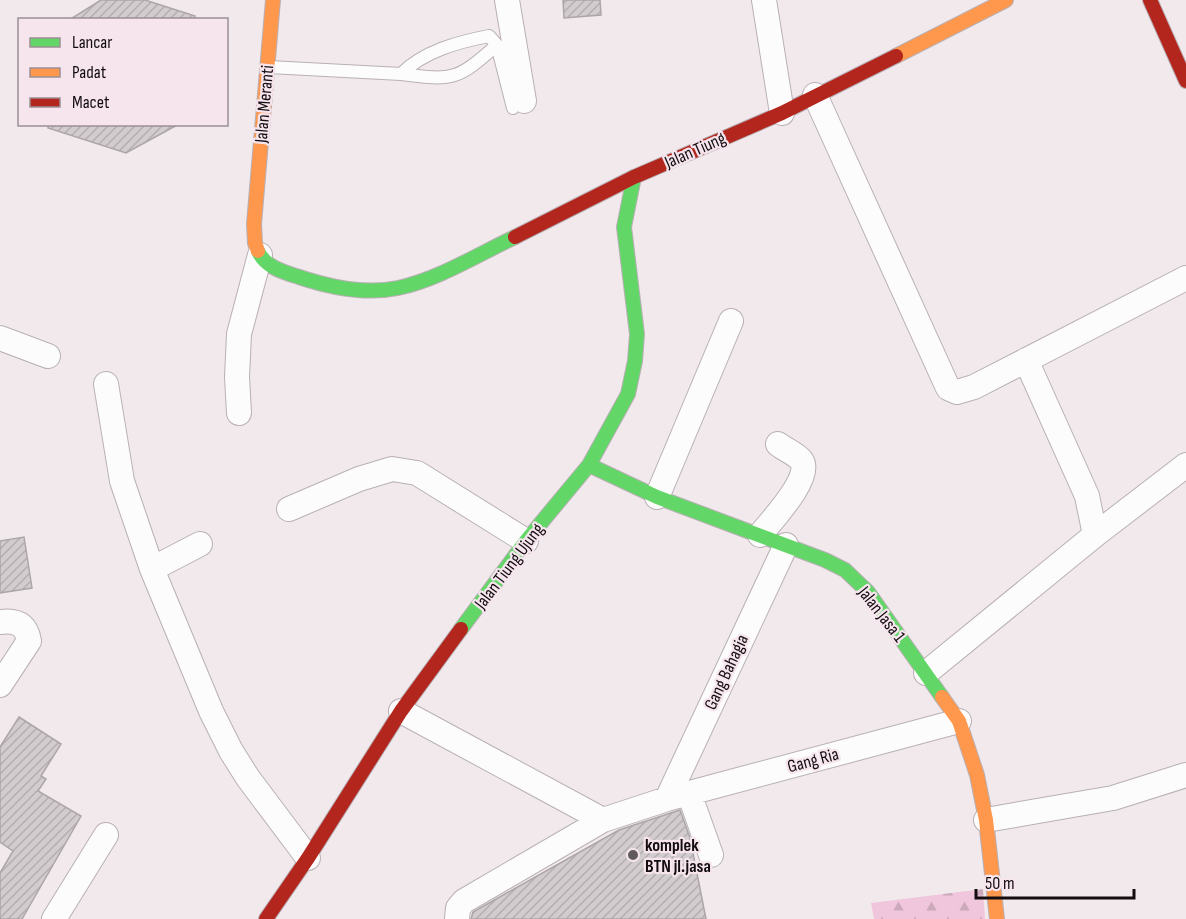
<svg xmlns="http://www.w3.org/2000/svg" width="1186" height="919" viewBox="0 0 1186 919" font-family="'Sofia Sans Condensed',sans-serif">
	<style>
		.forest { fill: url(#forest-firs) }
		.building { fill: url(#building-hatch); stroke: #aca5a9; stroke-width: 1.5 }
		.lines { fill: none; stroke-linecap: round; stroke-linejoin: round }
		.lane-casing { stroke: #b8b0b4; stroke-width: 14 }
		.street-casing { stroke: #b8b0b4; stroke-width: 26 }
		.fast-casing { stroke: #b8b0b4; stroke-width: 16 }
		.slow-casing { stroke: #b8b0b4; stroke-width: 16 }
		.jam-casing { stroke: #b8b0b4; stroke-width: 16 }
		.lane { stroke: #fdfcfc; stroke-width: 12 }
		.street { stroke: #fdfcfc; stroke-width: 24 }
		.fast { stroke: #63d668; stroke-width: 14 }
		.slow { stroke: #ff974d; stroke-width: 14 }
		.jam { stroke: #b3261e; stroke-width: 14 }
		.poi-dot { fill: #615a5d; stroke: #f6e5ed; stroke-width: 2 }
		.labels { text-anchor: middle; stroke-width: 4.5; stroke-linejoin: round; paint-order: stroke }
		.street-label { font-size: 18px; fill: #130d10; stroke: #f6e5ed }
		.poi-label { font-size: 18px; font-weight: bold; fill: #130d10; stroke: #f6e5ed; text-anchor: start }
	</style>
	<defs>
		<pattern id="forest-firs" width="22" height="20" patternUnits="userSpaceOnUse" patternTransform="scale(1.5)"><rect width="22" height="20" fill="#f0c6dc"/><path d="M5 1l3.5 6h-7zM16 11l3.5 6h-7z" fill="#cda9bc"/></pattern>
		<pattern id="building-hatch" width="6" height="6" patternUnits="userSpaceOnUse" patternTransform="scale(1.5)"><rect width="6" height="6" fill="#d3cccf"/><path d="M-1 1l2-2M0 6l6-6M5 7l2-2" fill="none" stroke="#b4aeb1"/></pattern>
	</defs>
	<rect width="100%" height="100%" fill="#f2e9ed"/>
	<path class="forest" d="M 983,889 L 985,919 L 874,919 L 871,903 Z"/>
	<path class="building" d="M 101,0 L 145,0 L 195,16 L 194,20 L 69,20 Z
		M 563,0 L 600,0 L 601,15 L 564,18 Z
		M 48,124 L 179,124 L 126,153 L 48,128 Z
		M 24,537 L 32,588 L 0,593 L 0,541 Z
		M 19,717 L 61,744 L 41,776 L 46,779 L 38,791 L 81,816 L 22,919 L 0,919 L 0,873 L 13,851 L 0,842 L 0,747 Z
		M 680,810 L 690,838 L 706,919 L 471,919 L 473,912 L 619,830 Z"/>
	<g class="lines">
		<g class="lane-casing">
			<path id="lane" d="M 497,45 L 513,108
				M 269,67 L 401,74 C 424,51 458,42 489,36 L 497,45 C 457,80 454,81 401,74"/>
		</g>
		<g class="street-casing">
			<path id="street" d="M 507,0 L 524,101
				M 764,0 L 782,113
				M 815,95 L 948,388 L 957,392 L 974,387 L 1186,278
				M 0,338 L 48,356
				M 1026,360 L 1087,496 L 1095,535
				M 106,384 L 122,481 L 152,569 L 211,711 L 231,751 L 248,778 L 308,858
				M 239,413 L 237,377 L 239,334 L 260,255
				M 657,497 L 731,321
				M 289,509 L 359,479 L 392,469 L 417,473 L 526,541
				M 760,535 C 771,521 814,476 801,460 C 796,454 784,449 778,444
				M 152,569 L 200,544
				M 0,622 C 16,620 26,624 29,641 L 0,685
				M 926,673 L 1095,535 L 1186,465
				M 401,711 L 603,820
				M 689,793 L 711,855
				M 667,799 L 786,545
				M 986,820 L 1113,798 L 1186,775
				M 54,919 L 106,835
				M 457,919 L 458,908 L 464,901 L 603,820 L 667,799 L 959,721"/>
		</g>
		<g class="fast-casing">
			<path id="fast" d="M 258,251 C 265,267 283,272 299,277 C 329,287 365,295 398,288 C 439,279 477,255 515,237
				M 589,465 L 657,497 L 825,560 L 845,570 L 868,592 L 942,697
				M 461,629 L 526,541 L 589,465 L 628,394 L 635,361 L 637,334 L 624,227 L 634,177"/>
		</g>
		<g class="slow-casing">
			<path id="slow" d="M 896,56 L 1006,0
				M 258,251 L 255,243 L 254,224 L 273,0
				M 942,697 L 959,721 L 977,775 L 986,820 L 997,919"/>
		</g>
		<g class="jam-casing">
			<path id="jam" d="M 1150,0 L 1186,81
				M 515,237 L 634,177 L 782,113 L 896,56
				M 266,919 L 308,858 L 401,711 L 461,629"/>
		</g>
		<use href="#lane" class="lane"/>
		<use href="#street" class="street"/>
		<use href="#fast" class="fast"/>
		<use href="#slow" class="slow"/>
		<use href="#jam" class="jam"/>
	</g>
	<circle class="poi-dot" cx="633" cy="855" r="6"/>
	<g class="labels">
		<g class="street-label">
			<text transform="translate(264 104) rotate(-85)" y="6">Jalan Meranti</text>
			<text transform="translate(695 150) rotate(-24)" y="6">Jalan Tiung</text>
			<text transform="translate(509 566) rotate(-53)" y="6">Jalan Tiung Ujung</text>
			<text transform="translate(882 614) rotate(52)" y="6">Jalan Jasa 1</text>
			<text transform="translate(726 672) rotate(-65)" y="6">Gang Bahagia</text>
			<text transform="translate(813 760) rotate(-15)" y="6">Gang Ria</text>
		</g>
		<g class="poi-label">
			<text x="645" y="851">komplek<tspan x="645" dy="21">BTN jl.jasa</tspan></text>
		</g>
	</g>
	<rect x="18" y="18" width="210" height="108" fill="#f6e5ed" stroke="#9b8f95" stroke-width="1.5"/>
	<rect x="30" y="38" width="30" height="9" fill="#63d668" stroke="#9b8f95" stroke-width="1.5"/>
	<text x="72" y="48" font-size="18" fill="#130d10">Lancar</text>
	<rect x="30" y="68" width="30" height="9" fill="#ff974d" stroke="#9b8f95" stroke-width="1.5"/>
	<text x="72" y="78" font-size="18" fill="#130d10">Padat</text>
	<rect x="30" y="98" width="30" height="9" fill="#b3261e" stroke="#9b8f95" stroke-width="1.5"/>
	<text x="72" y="108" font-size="18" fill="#130d10">Macet</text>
	<path d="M976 889v9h158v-9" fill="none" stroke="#130d10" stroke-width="3"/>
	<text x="985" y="889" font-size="18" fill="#130d10" stroke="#f6e5ed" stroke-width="4.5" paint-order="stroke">50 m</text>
</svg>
